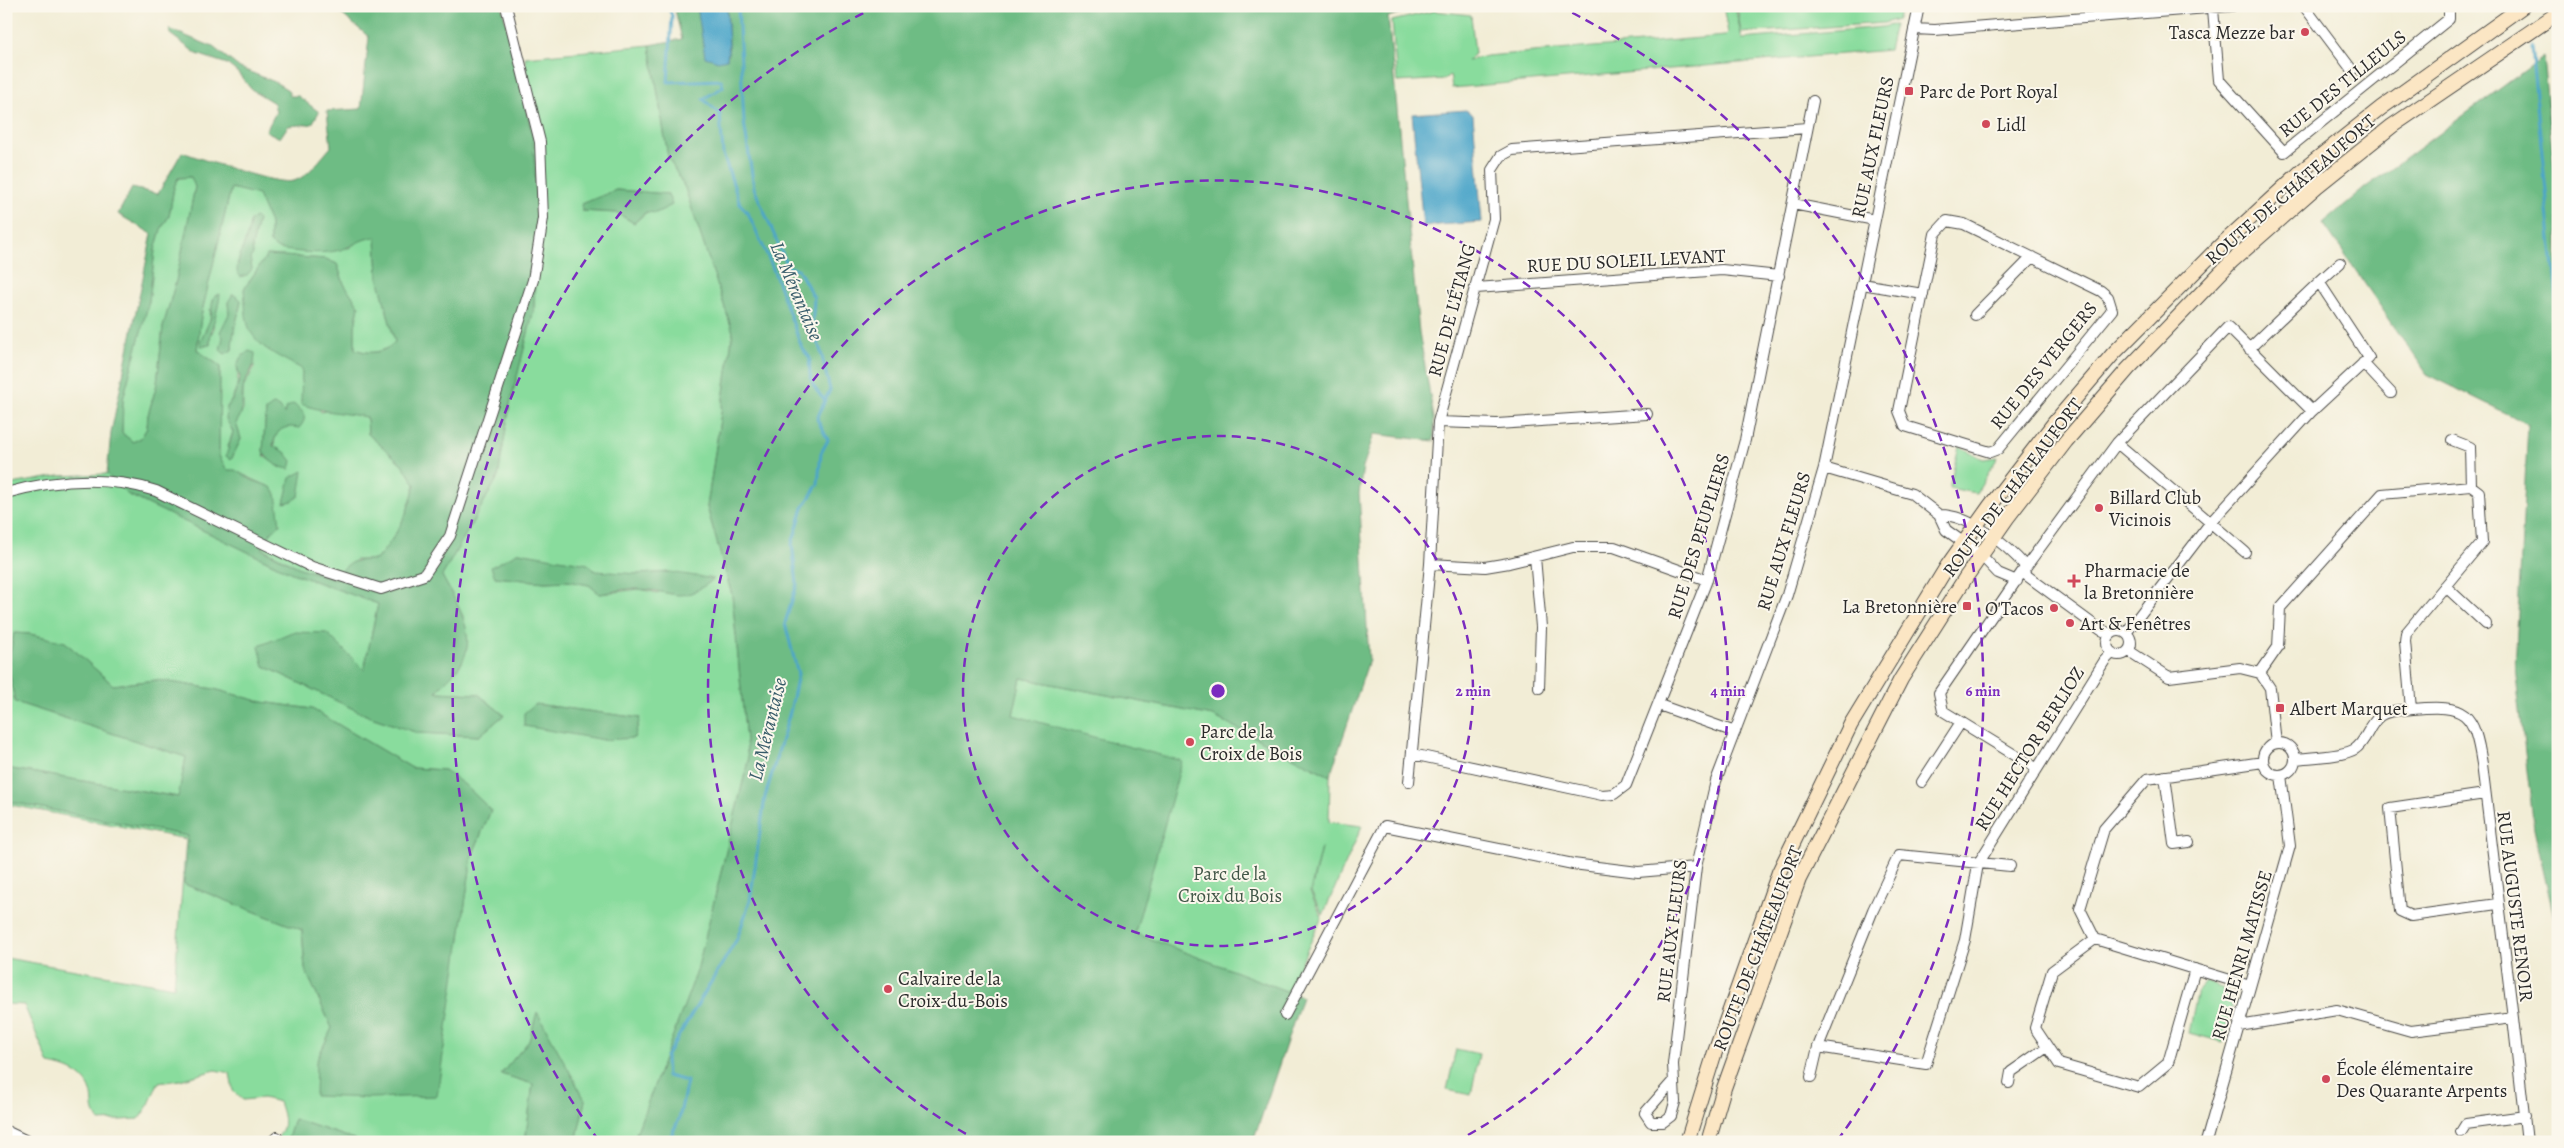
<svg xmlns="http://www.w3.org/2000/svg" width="2564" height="1148" viewBox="0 0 2564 1148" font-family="Alegreya,serif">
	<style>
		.green { fill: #89dc9d; stroke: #5a8464; fill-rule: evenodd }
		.forest { fill: #6ebc84; stroke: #4c7458; fill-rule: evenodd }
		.water { fill: #4ca5c9; stroke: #3c687a }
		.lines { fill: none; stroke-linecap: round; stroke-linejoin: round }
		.stream { stroke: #4ca5c9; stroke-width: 3 }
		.minor-tunnel { stroke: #cac6b4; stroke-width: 10; stroke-dasharray: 10 5; stroke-linecap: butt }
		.minor-casing { stroke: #494845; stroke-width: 12 }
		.secondary-casing { stroke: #494845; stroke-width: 16 }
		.minor { stroke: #fff; stroke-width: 10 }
		.secondary { stroke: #fbe6c4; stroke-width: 14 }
		.ring { fill: none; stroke: #7b2cbf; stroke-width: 2.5; stroke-dasharray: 9 6 }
		.poi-dot { fill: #d1495b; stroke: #fbf7ec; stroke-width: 2 }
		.labels { text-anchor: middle; stroke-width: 4; stroke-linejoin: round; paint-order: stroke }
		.poi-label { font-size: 19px; fill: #2b2b2b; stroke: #fbf7ec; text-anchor: start }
		.street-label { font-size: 19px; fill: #2b2b2b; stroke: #fbf7ec }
		.park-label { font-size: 19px; fill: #425748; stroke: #fbf7ec }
		.water-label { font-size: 20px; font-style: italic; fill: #385c6a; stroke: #fbf7ec }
		.centre { fill: #7b2cbf; stroke: #fbf7ec; stroke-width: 2.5 }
		.ring-label { font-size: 15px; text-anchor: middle; font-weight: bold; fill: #7b2cbf; stroke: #fbf7ec; stroke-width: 4; stroke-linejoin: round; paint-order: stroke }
	</style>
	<rect width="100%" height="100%" fill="#fbf7ec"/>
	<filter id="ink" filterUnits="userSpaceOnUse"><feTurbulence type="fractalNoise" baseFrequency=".02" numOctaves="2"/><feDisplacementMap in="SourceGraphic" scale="10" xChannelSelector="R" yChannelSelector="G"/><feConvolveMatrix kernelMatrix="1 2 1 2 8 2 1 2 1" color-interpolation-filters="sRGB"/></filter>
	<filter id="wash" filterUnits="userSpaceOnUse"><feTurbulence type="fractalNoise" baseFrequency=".0096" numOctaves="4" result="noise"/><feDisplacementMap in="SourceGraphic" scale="20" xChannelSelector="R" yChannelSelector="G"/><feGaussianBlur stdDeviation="1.12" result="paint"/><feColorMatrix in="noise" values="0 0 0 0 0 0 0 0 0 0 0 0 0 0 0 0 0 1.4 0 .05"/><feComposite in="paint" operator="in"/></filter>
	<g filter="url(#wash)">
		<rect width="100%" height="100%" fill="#f2edd6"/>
		<path class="green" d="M 1723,6 L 1735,6 L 1742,39 L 1883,27 L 1895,24 L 1889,50 L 1452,88 L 1450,75 L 1446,79 L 1397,82 L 1392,21 L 1434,11 L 1471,15 L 1475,54 L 1467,61 L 1486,56 L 1725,36 L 1728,33 Z
			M 1737,6 L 1901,6 L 1898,19 L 1884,23 L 1741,33 Z
			M 650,45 L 668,157 L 685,188 L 733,332 L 707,507 L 732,595 L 748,761 L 697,972 L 633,1142 L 576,1142 L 585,1100 L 537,1013 L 529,1041 L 501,1074 L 533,1084 L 525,1142 L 355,1142 L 354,1139 L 294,1119 L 287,1142 L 274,1142 C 287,1128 285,1119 279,1102 L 263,1098 L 243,1100 L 233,1091 L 230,1073 L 215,1070 L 180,1080 L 158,1083 L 149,1104 L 139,1119 L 99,1121 C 91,1109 94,1108 92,1095 C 88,1074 66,1067 49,1064 L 24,1005 L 6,1004 L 6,958 L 174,987 L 186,839 L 6,804 L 6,801 L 188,836 L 184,884 L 302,930 L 305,969 L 332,1028 L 316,1062 L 436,1096 L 472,856 L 491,810 L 444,770 L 412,768 L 312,709 L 262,702 L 214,689 L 157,680 L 113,685 L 65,642 L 30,634 L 14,633 L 8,664 L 15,702 L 186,757 L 179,797 L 6,768 L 6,485 L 59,476 L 107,474 L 127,494 L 292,573 L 378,604 L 364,670 L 260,646 L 264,666 L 368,716 L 418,733 L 479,736 L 504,715 L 478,694 L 436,692 L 462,663 L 463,616 L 442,576 L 498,477 L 510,404 L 534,309 L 537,209 L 525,57 ZM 616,190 L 668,194 L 634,223 L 617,213 L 582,211 L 582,204 ZM 519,552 C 544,556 568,565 593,571 C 618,576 645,574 670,572 L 658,593 L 639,589 L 600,594 L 589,585 L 568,581 L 545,582 L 495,577 ZM 535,704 L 640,718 L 604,740 L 574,734 Z
			M 192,177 L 195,187 L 176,281 L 163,327 L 157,384 L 148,415 L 147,428 L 141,438 L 133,442 L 122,433 L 123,399 L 149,301 L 155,250 L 161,229 L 169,216 L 174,187 L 178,178 Z
			M 231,188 L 258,194 L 270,223 L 270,243 L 349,248 L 361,239 L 376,237 L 378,277 L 395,342 C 384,353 370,355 355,349 L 355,326 L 359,306 L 344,284 L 337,264 L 326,259 L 267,255 L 244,289 L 264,347 L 302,369 L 303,382 L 321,412 L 331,410 L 367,417 L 368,434 L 402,464 L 415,484 C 409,514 396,537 376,560 L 355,560 L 336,579 L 300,568 L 262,548 L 272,531 L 271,487 C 258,483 238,470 227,470 L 219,456 L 220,366 L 197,350 L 201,316 ZM 258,220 L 252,246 L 253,254 L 250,258 L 252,269 L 237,264 L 249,233 L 250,221 ZM 241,301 C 238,318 232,333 232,350 L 221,350 L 229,314 L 228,302 ZM 210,309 L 214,328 L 210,337 L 210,345 L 203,336 C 210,329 211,318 210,309 ZM 237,366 L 255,366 L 243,388 L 243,410 L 236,423 L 241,439 L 231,460 L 228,446 L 233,432 L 227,407 C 236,395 240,380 237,366 ZM 266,410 L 284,415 L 288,426 C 267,434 275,451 281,468 L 265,457 L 263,451 Z
			M 1959,446 L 1983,459 L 1998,457 L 1976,493 L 1949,488 Z
			M 1021,678 L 1213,716 L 1330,776 L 1329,822 L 1362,826 L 1323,915 L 1311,892 L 1321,848 L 1310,892 L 1322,917 L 1288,992 L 1134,933 L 1013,715 Z
			M 2206,981 L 2227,989 L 2232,1007 L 2223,1042 L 2189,1033 L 2198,990 Z
			M 1456,1049 L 1479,1054 L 1471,1095 L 1447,1090 Z"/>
		<path class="forest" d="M 332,6 L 502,6 L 533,138 L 537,209 L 534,309 L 510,404 L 498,477 L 442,576 C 456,602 478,634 462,662 C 456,673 444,682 436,692 L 478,694 L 504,715 L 479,736 L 418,733 L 368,716 L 264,666 L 259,646 L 292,632 L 327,633 L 364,670 L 378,604 L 292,573 L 127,494 L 107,474 L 111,433 L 152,234 L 118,214 L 132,188 L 158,194 L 182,152 C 202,159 277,186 294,181 C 308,177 321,158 331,147 L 327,111 L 361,109 L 369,37 ZM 191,177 L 195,187 L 176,281 L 163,327 L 157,384 L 148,415 L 147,428 L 141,438 L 133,442 L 122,433 L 123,399 L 149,301 L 155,250 L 161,229 L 169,216 L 174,187 L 178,178 ZM 231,188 L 258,195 L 270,223 L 270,243 L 278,249 C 297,252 321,255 340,250 C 355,246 358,239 376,237 L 378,277 L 395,342 C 384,353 370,355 355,349 L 355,326 L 359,306 L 344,284 L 337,264 L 326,259 L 267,255 L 244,289 C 245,300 245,314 248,325 C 255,348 283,358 302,369 L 301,404 C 322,412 344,413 367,417 L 368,434 L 402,464 L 415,484 C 409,514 396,537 376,560 C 353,560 349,560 335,579 L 300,568 L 262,549 L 272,531 L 280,525 L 276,494 L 271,487 L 252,480 L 235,470 L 227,470 L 219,456 L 220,366 L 197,350 L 201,316 Z
			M 674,6 L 697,6 L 727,59 L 729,45 L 727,6 L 1422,6 L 1388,17 L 1419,332 L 1434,418 L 1434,441 L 1374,434 L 1363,467 L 1359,493 L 1369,660 L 1330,776 L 1213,716 L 1021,678 L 1013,715 L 1182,761 L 1135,933 L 1302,997 L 1253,1142 L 633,1142 L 697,971 L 748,761 L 732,595 L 707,507 L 733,332 L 685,188 L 668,157 L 650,45 L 682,39 Z
			M 169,29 L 213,47 L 240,68 L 275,82 L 288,90 L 290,96 L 298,96 L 319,112 L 312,124 L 288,126 L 280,138 L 266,131 L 276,112 L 274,103 L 251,89 L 238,73 L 227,64 L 197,54 L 170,34 Z
			M 2543,57 L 2558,210 L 2558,935 L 2534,828 L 2515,669 L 2528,424 L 2427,374 L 2323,223 L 2366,187 Z
			M 616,190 L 668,194 L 672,205 L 656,213 L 646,212 L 634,223 L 617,213 L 582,211 L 582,204 Z
			M 255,217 L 258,220 L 252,246 L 253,254 L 250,258 L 252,269 L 247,275 L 241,277 L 237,272 C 237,255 249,238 250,221 Z
			M 220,294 C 219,311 209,330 210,345 L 201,346 L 200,342 C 204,334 206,328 210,320 C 213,312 210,304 215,296 Z
			M 233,294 L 241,300 C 238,318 232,333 232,350 L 225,354 L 220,350 L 223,337 L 220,332 L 229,314 L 228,302 Z
			M 249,351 L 255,353 C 255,373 244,376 243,390 C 241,403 245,411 236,423 L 241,439 L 231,460 L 226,456 L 233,432 L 226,419 L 227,407 L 233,399 L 240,378 L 237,366 L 240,358 Z
			M 293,404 C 304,411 309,417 299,428 C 284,425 276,429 273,446 L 285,452 L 292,461 L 290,469 C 279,468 267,461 263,451 L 266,410 L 273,405 L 280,407 L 284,414 L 286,408 Z
			M 303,471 L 299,496 L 293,501 L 284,503 L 290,478 Z
			M 519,552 L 588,564 L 595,571 L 638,574 L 670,572 L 714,579 C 679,606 677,591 638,589 C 625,588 613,592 600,594 L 589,585 L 568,581 L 545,582 L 495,577 L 491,567 Z
			M 14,633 L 30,634 L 65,642 L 113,685 L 157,680 L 214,689 L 262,702 L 312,709 L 412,768 L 444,770 L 465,785 L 491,810 L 472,856 L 437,1096 L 369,1098 L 315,1096 L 316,1062 L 332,1028 L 305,969 L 302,930 L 184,884 L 188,836 L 6,801 L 6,768 L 178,797 L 186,757 L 15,702 L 8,664 Z
			M 535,704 L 640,718 L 634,738 L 604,740 L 524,726 L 524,713 Z
			M 537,1012 L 585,1100 L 576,1142 L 525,1142 L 533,1084 L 501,1074 L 529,1041 Z
			M 294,1119 L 354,1139 L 355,1142 L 287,1142 Z"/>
		<path class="water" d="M 697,6 L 727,6 L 729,45 L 727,59 L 718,61 L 705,57 Z
			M 1466,110 L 1473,115 L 1482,222 L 1423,226 L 1412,114 Z"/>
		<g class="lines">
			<path class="stream" d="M 738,6 L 744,122 L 754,188 L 788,267 L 798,269 L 814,298 L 812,331 L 820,348 L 830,390 L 825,400
				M 2531,48 L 2558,306
				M 668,1142 L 679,1119 L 687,1081 L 667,1076 L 666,1057 L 737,939 L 750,901 L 765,797 L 790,712 L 798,674 L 785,623 L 797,584 L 792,544 L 803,508 L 818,484 L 821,453 L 828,440 L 817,419 L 825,400 C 811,387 808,376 810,358 L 802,348 L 772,266 L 748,213 L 740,204 L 723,154 L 720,114 L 703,99 L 723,87 L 721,80 L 668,82 L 672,16 L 668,6"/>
		</g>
	</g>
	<g filter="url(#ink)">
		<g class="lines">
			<path class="minor-tunnel" d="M 2352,70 L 2361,82"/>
			<g class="minor-casing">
				<path id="minor" d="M 2304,6 L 2352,70
					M 2213,9 L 2219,80 L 2284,152 L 2449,19 L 2449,6
					M 1914,29 L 1935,30 L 2232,6
					M 1793,204 L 1875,220
					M 1947,221 L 1964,224 L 2101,291 L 2108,297 L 2112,310 L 1998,449 L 1990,452 L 1905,426 L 1899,411 L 1935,234 Z
					M 2319,282 L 2340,263
					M 1862,284 L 1923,294
					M 1476,288 L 1722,270 L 1779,276
					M 1975,315 L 2032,257
					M 2363,363 L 2391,393
					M 1438,422 L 1497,424 L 1647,414
					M 2452,440 L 2470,447 L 2471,486
					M 2117,443 L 2245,552
					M 1824,468 L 1912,494 L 1939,515 L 1946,530 L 1981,555 L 1998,573 L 2017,581
					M 6,493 C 56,479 107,475 156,491 L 312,567 L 381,589 L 424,575 L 450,536 L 533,280 L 543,218 L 540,142 L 506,6
					M 1939,515 C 1969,514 2007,545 2026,567
					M 1535,557 L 1541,627 L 1539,688
					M 1430,564 L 1485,567 L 1509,563 L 1573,547 L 1614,547 L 1707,580
					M 2022,572 L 2101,630 L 2111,634
					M 2445,586 L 2486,624
					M2107 643a12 12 0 1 1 24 0a12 12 0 1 1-24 0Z
					M 2126,633 L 2211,522 L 2312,411 L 2369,358 L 2319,282 L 2249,349
					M 2129,651 L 2169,677 L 2240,668 L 2260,673 L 2270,688 L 2276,743
					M 2260,673 L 2278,647 L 2280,608 L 2382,494 L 2471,486 L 2479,492 L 2482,542 L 2406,633 L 2405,641 L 2411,709
					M 1659,705 L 1735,732
					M2263 759a16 16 0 1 1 32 0a16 16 0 1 1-32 0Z
					M 1412,754 L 1602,795 L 1614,794 L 1626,785 L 1707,580 L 1745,440 L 1813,101
					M 2036,768 L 1943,711 L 1939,693 L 2022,572 L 2117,443 L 2228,327 L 2312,411
					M 2165,776 L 2174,844 L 2189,842
					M 1409,782 L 1430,564 L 1438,422 L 1494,219 L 1492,170 L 1501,156 L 1512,150 L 1807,128
					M 1922,782 L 1961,722
					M 2485,794 L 2390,808 L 2400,911 L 2411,916 L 2497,904
					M 2010,866 L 1899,855 L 1873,910 L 1818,1047 L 1926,1064 L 1965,940 L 1978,864 L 2105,660 L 2112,653
					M 2095,939 L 2052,971 L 2035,1028 L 2059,1064 L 2139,1087 L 2168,1063 L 2195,969
					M 2250,986 L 2095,939 L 2080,909 L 2104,829 L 2147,779 L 2263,762
					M 1285,1015 L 1385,826 L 1573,864 L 1638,872 L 1696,867
					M 2513,1018 L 2527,1142
					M 2239,1026 L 2337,1010 L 2411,1031 L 2513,1018 L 2482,764 C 2474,712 2466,704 2413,709 C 2404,710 2387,710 2380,716 C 2369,724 2366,742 2355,749 C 2342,757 2311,757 2295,759
					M 1811,1077 L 1818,1047
					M 1674,1080 L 1645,1113 L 1651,1122 L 1663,1122 L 1671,1116 L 1675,1102 L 1673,1064 L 1696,867 L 1716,781 L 1787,595 L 1824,468 L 1919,6
					M 2009,1083 L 2011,1072 L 2047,1047
					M 6,1131 L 29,1142
					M 2461,1132 L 2466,1124 L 2525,1116
					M 271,1142 L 277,1137
					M 2206,1142 L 2290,846 L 2281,775"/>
			</g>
			<g class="secondary-casing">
				<path id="secondary" d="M 1687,1142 L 1714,1055 L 1779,872 L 1851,724 L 1948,565 L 1990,506 L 2055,422 L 2113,354 L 2220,246 L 2304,169 L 2381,108 L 2523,6
					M 1708,1142 L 1724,1088 L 1799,879 L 1901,679 L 1966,577 L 2007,518 L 2066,441 L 2128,369 L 2232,261 L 2317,186 L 2392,126 L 2558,13"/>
			</g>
			<use href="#minor" class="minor"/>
			<use href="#secondary" class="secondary"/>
		</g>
	</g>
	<g class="ring">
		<circle cx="1218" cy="691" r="255"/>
		<path d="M979 1141A510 510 0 1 1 1457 1141"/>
		<path d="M599 1141A765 765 0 0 1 877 6M1559 6A765 765 0 0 1 1837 1141"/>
	</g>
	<g class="poi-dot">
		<circle cx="2305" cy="32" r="5"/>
		<rect x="1904" y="86" width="10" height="10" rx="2.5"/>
		<circle cx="1986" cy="124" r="5"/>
		<circle cx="2099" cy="508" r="5"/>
		<path d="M2071.5 573.5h5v5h5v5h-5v5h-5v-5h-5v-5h5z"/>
		<rect x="1962" y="601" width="10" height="10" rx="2.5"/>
		<circle cx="2054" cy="608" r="5"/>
		<circle cx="2070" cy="623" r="5"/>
		<rect x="2275" y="703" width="10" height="10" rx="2.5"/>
		<circle cx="1190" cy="742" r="5"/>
		<circle cx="888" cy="989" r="5"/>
		<circle cx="2326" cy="1079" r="5"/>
	</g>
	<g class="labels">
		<g class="poi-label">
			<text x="2295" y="39" text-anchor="end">Tasca Mezze bar</text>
			<text x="1919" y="98">Parc de Port Royal</text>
			<text x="1996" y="131">Lidl</text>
			<text x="2109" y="504">Billard Club<tspan x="2109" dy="22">Vicinois</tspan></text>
			<text x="2084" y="577">Pharmacie de<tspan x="2084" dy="22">la Bretonnière</tspan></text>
			<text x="1957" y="613" text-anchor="end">La Bretonnière</text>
			<text x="2044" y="615" text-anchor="end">O'Tacos</text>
			<text x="2080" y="630">Art &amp; Fenêtres</text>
			<text x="2290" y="715">Albert Marquet</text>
			<text x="1200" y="738">Parc de la<tspan x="1200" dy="22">Croix de Bois</tspan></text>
			<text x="898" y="985">Calvaire de la<tspan x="898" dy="22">Croix-du-Bois</tspan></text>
			<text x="2336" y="1075">École élémentaire<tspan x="2336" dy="22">Des Quarante Arpents</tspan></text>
		</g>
		<g class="street-label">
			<text transform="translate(2342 83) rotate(-39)" y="7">RUE DES TILLEULS</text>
			<text transform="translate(1872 147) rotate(-78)" y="7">RUE AUX FLEURS</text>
			<text transform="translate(2290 189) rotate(-41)" y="7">ROUTE DE CHÂTEAUFORT</text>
			<text transform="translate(1626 260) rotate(-3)" y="7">RUE DU SOLEIL LEVANT</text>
			<text transform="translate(1451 310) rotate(-75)" y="7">RUE DE L'ÉTANG</text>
			<text transform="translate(2043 365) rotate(-51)" y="7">RUE DES VERGERS</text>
			<text transform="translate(2012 487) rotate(-53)" y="7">ROUTE DE CHÂTEAUFORT</text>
			<text transform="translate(1698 536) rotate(-73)" y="7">RUE DES PEUPLIERS</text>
			<text transform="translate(1783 541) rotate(-73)" y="7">RUE AUX FLEURS</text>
			<text transform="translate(2029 748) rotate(-58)" y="7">RUE HECTOR BERLIOZ</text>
			<text transform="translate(2516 906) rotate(83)" y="7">RUE AUGUSTE RENOIR</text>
			<text transform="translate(1671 931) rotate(-83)" y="7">RUE AUX FLEURS</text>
			<text transform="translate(1757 948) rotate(-69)" y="7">ROUTE DE CHÂTEAUFORT</text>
			<text transform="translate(2241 955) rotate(-74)" y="7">RUE HENRI MATISSE</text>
		</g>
		<g class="park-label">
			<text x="1230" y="880">Parc de la<tspan x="1230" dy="22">Croix du Bois</tspan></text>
		</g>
		<g class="water-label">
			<text transform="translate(797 291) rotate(67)" y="7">La Mérantaise</text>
			<text transform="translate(767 729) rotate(-76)" y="7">La Mérantaise</text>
		</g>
	</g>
	<circle cx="1218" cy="691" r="8" class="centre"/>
	<g class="ring-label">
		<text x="1473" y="696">2 min</text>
		<text x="1728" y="696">4 min</text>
		<text x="1983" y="696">6 min</text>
	</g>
	<rect width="2564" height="1148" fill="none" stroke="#fbf7ec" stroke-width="25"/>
</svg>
